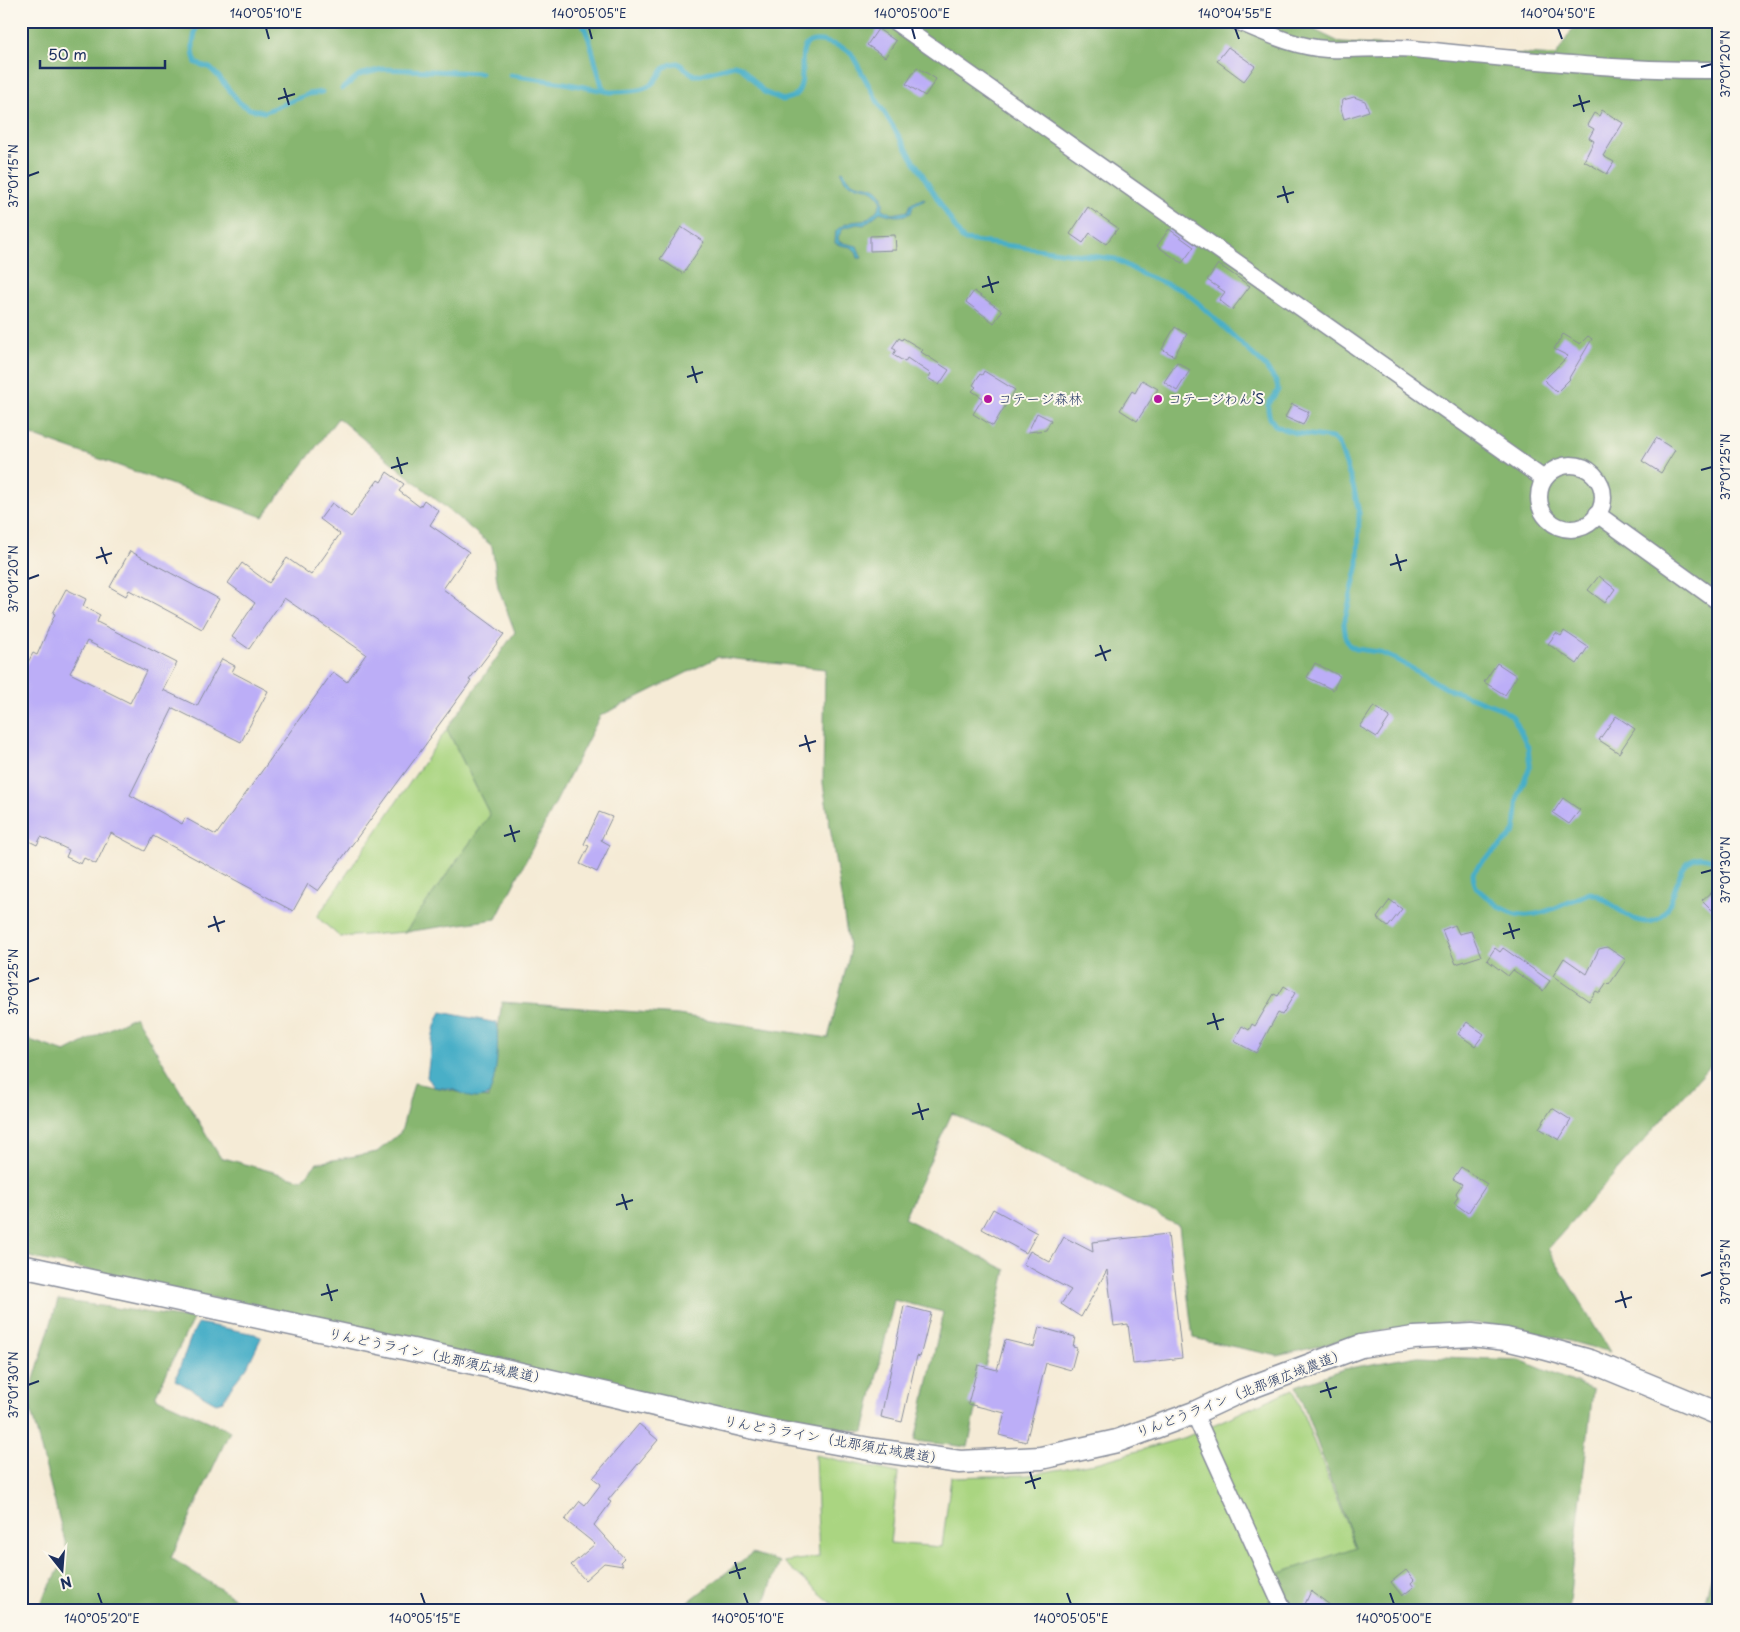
<svg xmlns="http://www.w3.org/2000/svg" width="1740" height="1632" viewBox="0 0 1740 1632" font-family="'Playpen Sans','Klee One',sans-serif">
	<style>
		.green { fill: #aad581; stroke: #628270 }
		.forest { fill: #87b66f; stroke: #517266 }
		.water { fill: #48afc7; stroke: #326f92 }
		.lines { fill: none; stroke-linecap: round; stroke-linejoin: round }
		.stream { stroke: #48afc7; stroke-width: 5 }
		.building { fill: #bcaef7; fill-rule: evenodd }
		.street-casing { stroke: #888d9a; stroke-width: 19 }
		.secondary-casing { stroke: #888d9a; stroke-width: 25 }
		.street { stroke: #fff; stroke-width: 16 }
		.secondary { stroke: #fff; stroke-width: 22 }
		.ticks { fill: none; stroke: #1b2f5e; stroke-width: 2 }
		.poi-dot { fill: #b5179e; stroke: #fbf7ec; stroke-width: 2 }
		.labels { text-anchor: middle; stroke-width: 4; stroke-linejoin: round; paint-order: stroke }
		.poi-label { font-size: 14px; fill: #1b2f5e; stroke: #fbf7ec; text-anchor: start }
		.street-label { font-size: 14px; fill: #1b2f5e; stroke: #fbf7ec }
		.neatline { fill: none; stroke: #1b2f5e; stroke-width: 2 }
		.ticks-label { font-size: 12px; text-anchor: middle; fill: #1b2f5e }
	</style>
	<rect width="100%" height="100%" fill="#fbf7ec"/>
	<filter id="ink" filterUnits="userSpaceOnUse"><feTurbulence type="fractalNoise" baseFrequency=".02" numOctaves="2"/><feDisplacementMap in="SourceGraphic" scale="10" xChannelSelector="R" yChannelSelector="G"/><feConvolveMatrix kernelMatrix="1 2 1 2 8 2 1 2 1" color-interpolation-filters="sRGB"/></filter>
	<filter id="wash" filterUnits="userSpaceOnUse"><feTurbulence type="fractalNoise" baseFrequency=".0096" numOctaves="4" result="noise"/><feDisplacementMap in="SourceGraphic" scale="20" xChannelSelector="R" yChannelSelector="G"/><feGaussianBlur stdDeviation="1.12" result="paint"/><feColorMatrix in="noise" values="0 0 0 0 0 0 0 0 0 0 0 0 0 0 0 0 0 1.4 0 .05"/><feComposite in="paint" operator="in"/></filter>
	<g filter="url(#wash)">
		<rect width="100%" height="100%" fill="#f5ebd6"/>
		<path class="green" d="M 447,729 L 490,815 L 405,932 L 340,937 L 317,917 Z
			M 1293,1389 L 1356,1548 L 1278,1574 L 1266,1611 L 841,1611 L 783,1562 L 819,1557 L 815,1455 L 898,1473 L 890,1543 L 942,1547 L 951,1477 L 1028,1475 L 1100,1462 L 1186,1437 Z"/>
		<path class="forest" d="M 25,21 L 1296,21 L 1341,43 L 1556,56 L 1577,21 L 1719,21 L 1719,1061 L 1712,1063 L 1548,1249 L 1610,1352 L 1535,1332 L 1492,1325 L 1457,1324 L 1385,1330 L 1278,1356 L 1193,1338 L 1179,1226 L 952,1113 L 904,1218 L 1006,1270 L 968,1447 L 915,1441 L 943,1312 L 894,1300 L 864,1432 L 685,1403 L 21,1255 L 21,1037 L 65,1052 L 135,1016 L 220,1157 L 302,1180 L 317,1163 L 377,1152 L 401,1132 L 414,1083 L 488,1098 L 502,1002 L 678,1015 L 828,1038 L 850,953 L 823,783 L 825,669 L 718,657 L 600,716 L 496,919 L 405,932 L 490,815 L 447,729 L 515,632 L 498,587 L 492,546 L 338,418 L 263,517 L 21,431 L 21,30 Z
			M 58,1300 L 193,1319 L 155,1397 L 230,1431 L 171,1558 L 255,1611 L 36,1611 L 68,1553 L 28,1399 Z
			M 1418,1356 L 1520,1360 L 1593,1390 L 1568,1611 L 1266,1611 L 1278,1574 L 1356,1547 L 1296,1386 L 1344,1369 Z
			M 1719,1549 L 1719,1611 L 1702,1611 Z
			M 752,1553 L 780,1562 L 761,1611 L 676,1611 Z"/>
		<path class="water" d="M 843,171 C 846,175 849,181 854,183 C 864,187 877,184 882,197 C 883,202 884,205 882,209 L 893,214 L 908,211 L 911,204 L 924,198 L 925,200 L 913,206 L 911,213 C 899,218 892,216 880,212 L 864,225 L 857,224 L 843,228 L 838,237 L 839,242 L 857,246 L 862,258 L 858,258 C 854,242 847,249 835,243 L 836,231 C 844,223 853,221 864,221 C 874,214 890,202 873,191 C 860,183 847,191 841,172 Z
			M 441,1012 L 497,1023 C 498,1046 498,1073 489,1095 C 469,1102 470,1095 454,1090 C 448,1088 441,1088 434,1087 L 427,1077 C 430,1058 431,1028 441,1012 Z
			M 198,1323 L 255,1334 L 261,1338 L 247,1367 L 231,1387 L 223,1401 L 216,1403 L 175,1380 L 191,1337 Z"/>
		<g class="lines">
			<path class="stream" d="M 198,21 C 194,36 190,48 196,63 L 210,68 L 218,76 L 240,103 L 250,109 L 264,112 L 309,94 L 322,92
				M 582,21 L 590,42 L 602,86 L 605,91 L 610,92 C 621,91 635,93 645,88 C 661,82 658,64 678,63 L 694,75 L 700,75 L 734,65 L 741,67 L 764,92 L 783,100 C 786,99 791,98 794,96 C 814,82 785,32 826,42 C 835,45 843,46 851,53 L 879,104 L 961,237 L 965,240 L 1115,259 L 1144,275 L 1184,291 L 1194,299 L 1265,366 L 1277,383 L 1278,390 L 1268,405 L 1268,410 L 1270,418 L 1275,425 L 1283,429 L 1296,433 L 1332,438 L 1339,444 L 1354,489 L 1359,513 L 1358,565 L 1344,624 L 1346,639 L 1349,645 L 1356,649 L 1379,652 L 1397,660 L 1446,688 L 1500,708 L 1512,716 L 1517,724 L 1528,747 L 1530,767 L 1518,795 L 1515,831 L 1509,838 L 1479,865 L 1473,873 C 1474,888 1477,889 1488,898 C 1498,906 1510,915 1523,915 C 1542,917 1572,900 1590,893 L 1597,895 C 1609,902 1627,918 1640,921 C 1679,930 1669,870 1693,859 C 1701,855 1710,859 1719,862
				M 510,75 L 564,83 L 605,91
				M 342,89 L 359,75 L 383,69 L 481,73"/>
		</g>
		<g id="blocks">
			<path class="building" d="M 878,29 L 896,41 L 885,57 L 867,45 Z
				M 1228,47 L 1255,66 L 1244,81 L 1217,61 Z
				M 917,67 L 936,79 L 925,96 L 906,84 Z
				M 1354,97 L 1365,101 L 1369,111 L 1344,119 L 1341,109 L 1343,100 Z
				M 1602,110 L 1623,123 L 1603,156 L 1614,162 L 1607,174 L 1584,161 L 1594,141 L 1589,138 L 1594,129 L 1587,125 L 1594,113 L 1599,116 Z
				M 1088,207 L 1118,228 L 1106,244 L 1090,233 L 1083,243 L 1070,234 Z
				M 681,227 L 704,242 L 683,274 L 660,259 Z
				M 1169,229 L 1194,247 L 1182,263 L 1157,246 Z
				M 895,235 L 896,250 L 870,251 L 870,236 Z
				M 1218,264 L 1250,286 L 1232,310 L 1219,300 L 1225,292 L 1207,280 Z
				M 974,291 L 1002,311 L 994,323 L 966,302 Z
				M 1175,327 L 1187,334 L 1174,356 L 1162,349 Z
				M 1563,334 L 1580,344 L 1588,336 L 1592,339 L 1569,378 L 1570,379 L 1557,392 L 1544,380 L 1568,356 L 1554,349 Z
				M 899,338 L 902,340 L 903,338 L 923,350 L 921,352 L 949,370 L 939,385 L 928,378 L 931,374 L 907,358 L 905,362 L 893,355 L 896,350 L 892,348 Z
				M 1177,362 L 1190,370 L 1177,391 L 1164,382 Z
				M 984,371 L 1015,390 L 993,426 L 973,414 L 983,398 L 972,391 L 976,387 L 973,385 L 980,374 L 982,375 Z
				M 1142,380 L 1158,389 L 1137,421 L 1120,410 L 1132,391 L 1135,393 Z
				M 1292,404 L 1309,412 L 1303,425 L 1285,417 Z
				M 1037,413 L 1051,420 L 1046,430 L 1028,432 Z
				M 1656,438 L 1675,450 L 1661,473 L 1642,461 Z
				M 387,472 L 404,484 L 399,491 L 420,507 L 424,500 L 439,511 L 430,525 L 469,552 L 443,589 L 504,634 L 469,680 L 471,681 L 430,737 L 431,737 L 318,891 L 308,884 L 293,911 L 153,836 L 145,851 L 111,833 L 96,864 L 84,858 L 81,864 L 66,857 L 69,850 L 41,837 L 37,845 L 21,837 L 21,675 L 33,653 L 37,655 L 55,614 L 53,613 L 66,589 L 86,599 L 83,606 L 100,615 L 97,622 L 177,663 L 163,690 L 197,706 L 222,659 L 235,666 L 232,672 L 268,691 L 241,742 L 173,708 L 130,795 L 182,824 L 185,818 L 216,835 L 333,672 L 347,682 L 366,654 L 284,598 L 249,649 L 232,637 L 255,603 L 228,583 L 242,563 L 269,583 L 287,558 L 311,575 L 340,534 L 320,519 L 332,503 L 351,517 L 378,480 L 381,482 ZM 87,641 L 146,671 L 130,703 L 70,673 Z
				M 130,551 L 219,599 L 202,629 L 129,590 L 126,596 L 110,587 Z
				M 1599,576 L 1615,589 L 1605,603 L 1588,590 Z
				M 1564,631 L 1588,647 L 1577,664 L 1548,644 L 1556,633 L 1561,636 Z
				M 1315,663 L 1340,676 L 1333,690 L 1307,677 Z
				M 1497,663 L 1517,676 L 1505,695 L 1484,682 Z
				M 1374,706 L 1390,717 L 1377,737 L 1360,727 Z
				M 1616,716 L 1635,729 L 1619,753 L 1599,740 Z
				M 1563,798 L 1580,810 L 1569,824 L 1553,813 Z
				M 599,812 L 612,817 L 601,840 L 610,845 L 597,872 L 580,864 L 589,846 L 584,844 Z
				M 1711,892 L 1719,899 L 1719,917 L 1702,900 Z
				M 1390,900 L 1402,909 L 1388,927 L 1377,918 Z
				M 1455,925 L 1459,934 L 1471,931 L 1481,956 L 1456,964 L 1442,930 Z
				M 1607,947 L 1626,960 L 1609,985 L 1607,983 L 1600,993 L 1596,991 L 1589,1001 L 1553,976 L 1564,958 L 1587,974 L 1599,949 Z
				M 1495,948 L 1500,952 L 1503,948 L 1550,981 L 1543,991 L 1513,970 L 1508,976 L 1487,960 Z
				M 1284,986 L 1295,993 L 1282,1015 L 1278,1013 L 1256,1053 L 1234,1041 L 1242,1026 L 1249,1030 L 1252,1024 L 1255,1026 L 1274,994 L 1278,996 Z
				M 1467,1022 L 1484,1034 L 1475,1046 L 1458,1034 Z
				M 1552,1108 L 1571,1120 L 1559,1140 L 1539,1128 Z
				M 1461,1167 L 1487,1184 L 1468,1213 L 1454,1203 L 1458,1197 L 1456,1193 L 1462,1184 L 1453,1179 Z
				M 993,1209 L 1037,1233 L 1026,1253 L 982,1229 Z
				M 1168,1234 L 1182,1358 L 1133,1364 L 1128,1324 L 1114,1326 L 1107,1270 L 1081,1317 L 1061,1304 L 1071,1290 L 1023,1264 L 1030,1251 L 1050,1262 L 1064,1237 L 1093,1252 L 1092,1242 Z
				M 904,1306 L 931,1313 L 920,1357 L 917,1356 L 902,1422 L 881,1417 Z
				M 1039,1327 L 1075,1337 L 1073,1347 L 1077,1348 L 1071,1370 L 1046,1363 L 1026,1442 L 999,1435 L 1005,1413 L 968,1404 L 978,1365 L 997,1370 L 1005,1340 L 1034,1347 Z
				M 639,1424 L 658,1440 L 608,1500 L 611,1502 L 594,1525 L 624,1558 L 620,1562 L 623,1566 L 604,1563 L 585,1580 L 571,1565 L 595,1544 L 565,1520 L 580,1501 L 585,1505 L 601,1484 L 593,1478 Z
				M 1406,1570 L 1414,1580 L 1411,1583 L 1414,1587 L 1402,1596 L 1391,1582 Z
				M 1311,1591 L 1338,1611 L 1302,1611 Z"/>
		</g>
	</g>
	<g filter="url(#ink)">
		<use href="#blocks" fill-opacity="0" stroke="#888d9a" stroke-width="1"/>
		<g class="lines">
			<g class="street-casing">
				<path id="street" d="M 894,21 L 1544,479
					M 1237,21 C 1266,33 1295,47 1327,49 C 1356,50 1385,46 1414,49 C 1515,59 1617,71 1719,70
					M1539 497a32 32 0 1 1 64 0a32 32 0 1 1-64 0Z
					M 1597,514 L 1719,602
					M 1194,1413 L 1284,1611"/>
			</g>
			<g class="secondary-casing">
				<path id="secondary" d="M 21,1266 L 478,1364 L 759,1429 L 875,1450 L 960,1462 L 1041,1458 L 1117,1441 L 1194,1413 L 1241,1391 L 1361,1346 L 1414,1338 L 1472,1335 L 1506,1339 L 1543,1348 L 1590,1361 L 1719,1414"/>
			</g>
			<use href="#street" class="street"/>
			<use href="#secondary" class="secondary"/>
		</g>
	</g>
	<path class="ticks" d="M 266,28 L 269,39M 589,28 L 592,39M 912,28 L 915,39M 1235,28 L 1239,39M 1558,28 L 1562,39M 1701,67 L 1712,64M 284,88 L 289,105M 1579,95 L 1584,112M 278,99 L 295,94M 1573,106 L 1590,101M 28,176 L 39,172M 1283,186 L 1288,203M 1277,197 L 1294,192M 988,276 L 993,293M 982,287 L 999,282M 692,366 L 697,383M 687,377 L 703,372M 397,457 L 402,474M 391,468 L 408,463M 1701,470 L 1712,467M 101,547 L 107,564M 1396,554 L 1401,571M 96,558 L 112,553M 1390,565 L 1407,560M 28,579 L 39,575M 1100,645 L 1106,661M 1095,656 L 1111,650M 805,735 L 810,752M 799,746 L 816,741M 510,825 L 515,842M 504,836 L 520,831M 1701,873 L 1712,870M 214,916 L 219,932M 1509,923 L 1514,939M 208,927 L 225,921M 1503,934 L 1520,929M 28,982 L 39,978M 1213,1013 L 1218,1030M 1207,1024 L 1224,1019M 918,1103 L 923,1120M 912,1114 L 929,1109M 622,1194 L 627,1210M 616,1205 L 633,1200M 1701,1276 L 1712,1272M 327,1284 L 332,1301M 1621,1291 L 1626,1308M 321,1295 L 338,1290M 1615,1302 L 1632,1297M 1326,1382 L 1331,1398M 28,1385 L 39,1381M 1320,1392 L 1337,1387M 1030,1472 L 1035,1489M 1025,1483 L 1041,1478M 735,1562 L 740,1579M 729,1573 L 746,1568M 98,1593 L 102,1604M 421,1593 L 425,1604M 744,1593 L 748,1604M 1067,1593 L 1071,1604M 1390,1593 L 1394,1604"/>
	<g class="poi-dot">
		<circle cx="988" cy="399" r="5"/>
		<circle cx="1158" cy="399" r="5"/>
	</g>
	<g class="labels">
		<g class="poi-label">
			<text x="998" y="404">コテージ森林</text>
			<text x="1168" y="404">コテージわん’S</text>
		</g>
		<g class="street-label">
			<text transform="translate(438 1356) rotate(12)" y="5">りんどうライン（北那須広域農道）</text>
			<text transform="translate(1241 1393) rotate(-21)" y="5">りんどうライン（北那須広域農道）</text>
			<text transform="translate(834 1440) rotate(10)" y="5">りんどうライン（北那須広域農道）</text>
		</g>
	</g>
	<rect width="1740" height="1632" fill="none" stroke="#fbf7ec" stroke-width="55"/>
	<g transform="translate(62 1570) rotate(163)" stroke="#fbf7ec" stroke-width="4" paint-order="stroke">
	<path d="M0-4L9 19L0 12L-9 19Z" fill="#1b2f5e"/>
	<text y="-8" font-size="14" font-weight="bold" text-anchor="middle" fill="#1b2f5e">N</text>
	</g>
	<path d="M40 60v8h125v-8" fill="none" stroke="#1b2f5e" stroke-width="2.5"/>
	<text x="48" y="60" font-size="15" fill="#1b2f5e" stroke="#fbf7ec" stroke-width="4" paint-order="stroke">50 m</text>
	<rect x="28" y="28" width="1684" height="1576" class="neatline"/>
	<g class="ticks-label">
		<text x="266" y="18">140°05'10"E</text>
		<text x="589" y="18">140°05'05"E</text>
		<text x="912" y="18">140°05'00"E</text>
		<text x="1235" y="18">140°04'55"E</text>
		<text x="1558" y="18">140°04'50"E</text>
		<text transform="translate(1726 64) rotate(-90)" y="4">37°01'20"N</text>
		<text transform="translate(14 176) rotate(-90)" y="4">37°01'15"N</text>
		<text transform="translate(1726 467) rotate(-90)" y="4">37°01'25"N</text>
		<text transform="translate(14 579) rotate(-90)" y="4">37°01'20"N</text>
		<text transform="translate(1726 870) rotate(-90)" y="4">37°01'30"N</text>
		<text transform="translate(14 982) rotate(-90)" y="4">37°01'25"N</text>
		<text transform="translate(1726 1272) rotate(-90)" y="4">37°01'35"N</text>
		<text transform="translate(14 1385) rotate(-90)" y="4">37°01'30"N</text>
		<text x="102" y="1623">140°05'20"E</text>
		<text x="425" y="1623">140°05'15"E</text>
		<text x="748" y="1623">140°05'10"E</text>
		<text x="1071" y="1623">140°05'05"E</text>
		<text x="1394" y="1623">140°05'00"E</text>
	</g>
</svg>
